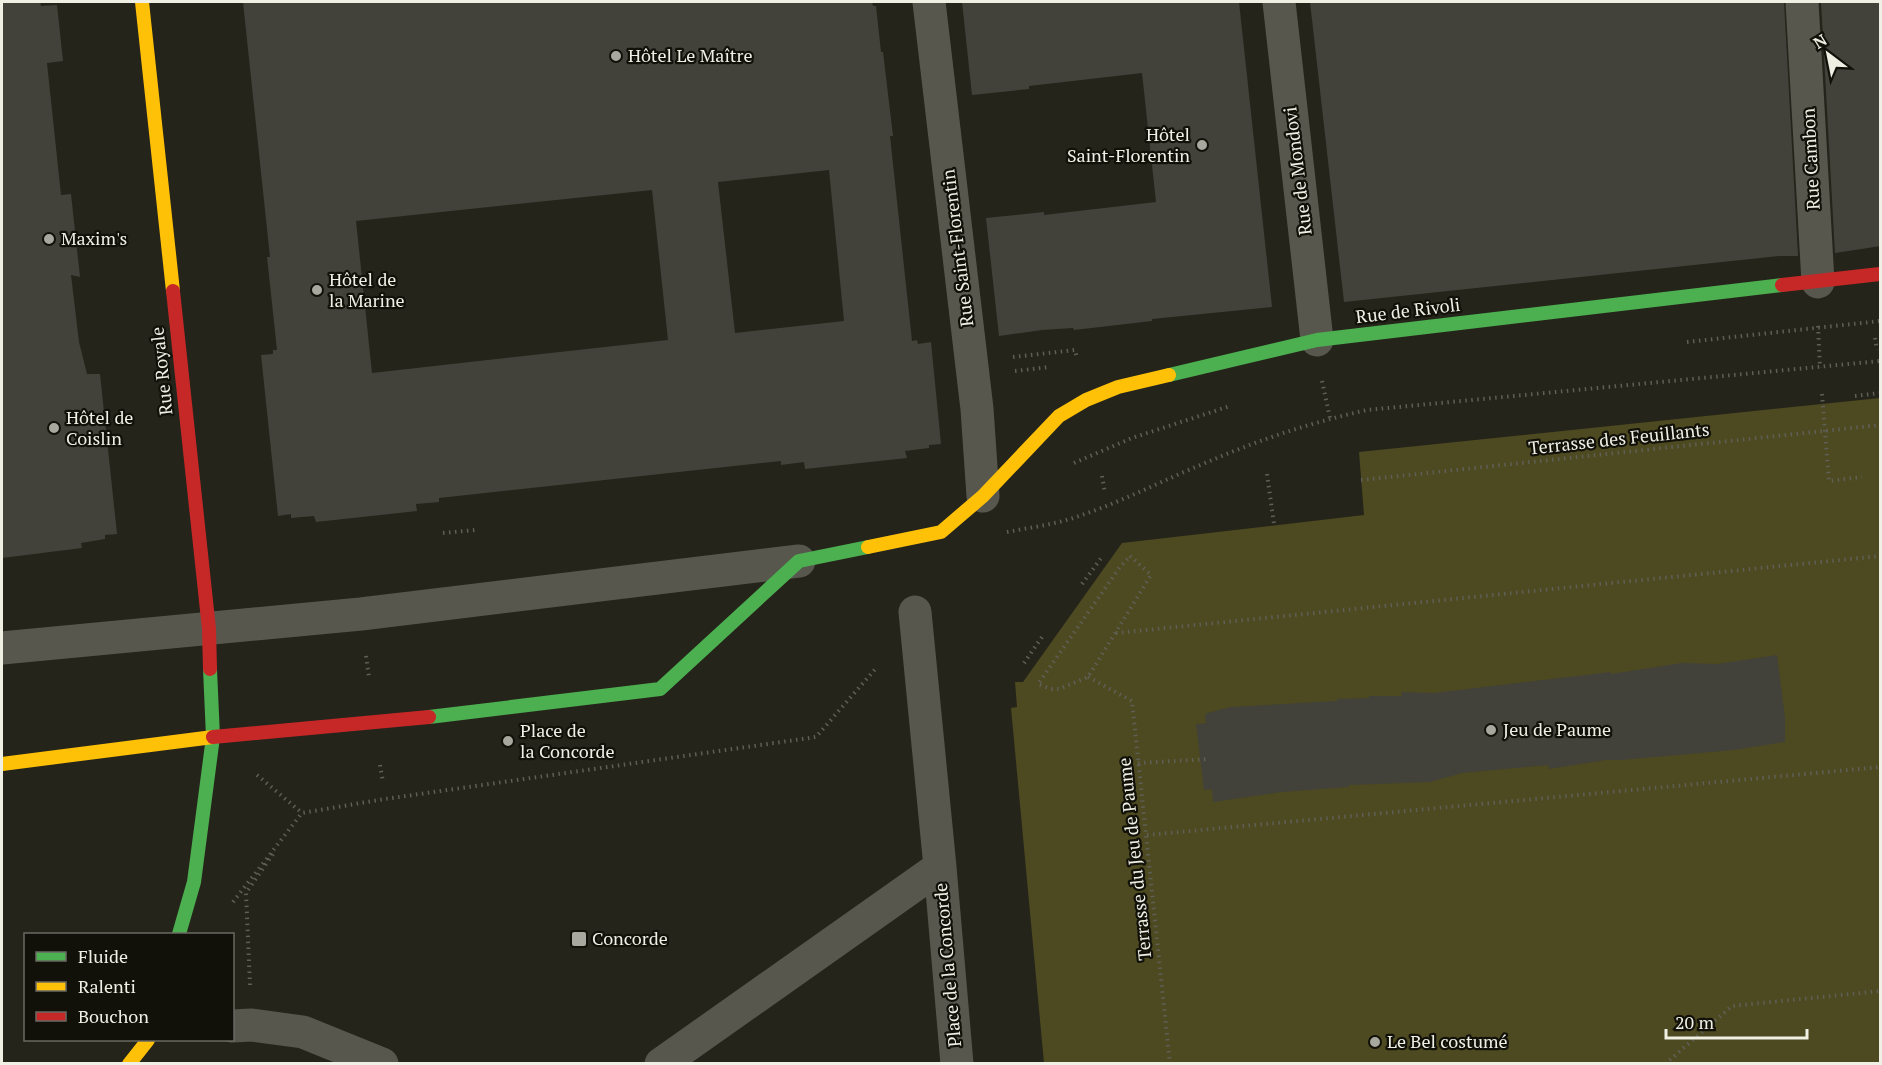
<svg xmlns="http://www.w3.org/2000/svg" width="1882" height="1065" viewBox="0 0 1882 1065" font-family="'PT Serif',serif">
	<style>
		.green { fill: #4d4920 }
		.building { fill: #42423b; fill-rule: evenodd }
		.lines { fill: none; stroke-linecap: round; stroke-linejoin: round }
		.path { stroke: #5f5f56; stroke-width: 4; stroke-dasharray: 1.5 4.5; stroke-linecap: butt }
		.street { stroke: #58574e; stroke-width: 33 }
		.fast { stroke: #4caf50; stroke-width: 14 }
		.slow { stroke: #ffc107; stroke-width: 14 }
		.jam { stroke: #c62828; stroke-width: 14 }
		.poi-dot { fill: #a9a89e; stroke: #111009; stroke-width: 2 }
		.labels { text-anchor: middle; stroke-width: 4.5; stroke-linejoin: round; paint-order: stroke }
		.poi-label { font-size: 18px; fill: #f0efe4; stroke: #111009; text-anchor: start }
		.street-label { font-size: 18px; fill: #f0efe4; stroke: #111009 }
	</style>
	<rect width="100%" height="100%" fill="#25241b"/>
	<path class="green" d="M 1880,398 L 1880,1063 L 1044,1063 L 1011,708 L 1017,707 L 1015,682 L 1023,682 L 1122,543 L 1364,515 L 1359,452 Z"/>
	<path class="building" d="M 2,2 L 40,2 L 41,6 L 57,5 L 63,61 L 47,63 L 61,195 L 71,194 L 80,277 L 71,275 L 79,342 L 87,374 L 100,374 L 117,534 L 105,535 L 105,539 L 81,543 L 82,548 L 2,558 Z
		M 243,2 L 872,2 L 873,6 L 876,6 L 881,52 L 883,52 L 893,136 L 890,136 L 912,341 L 917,340 L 918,344 L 931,342 L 941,444 L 929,445 L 929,448 L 905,451 L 907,458 L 805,469 L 804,462 L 781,465 L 781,461 L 439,498 L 439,502 L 416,504 L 417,511 L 316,522 L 314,516 L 291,518 L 291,514 L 278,516 L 261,355 L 273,354 L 273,350 L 277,350 L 267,257 L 270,257 ZM 829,170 L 844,321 L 735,333 L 718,182 ZM 652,190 L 668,340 L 372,373 L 356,221 Z
		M 962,2 L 1239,2 L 1272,307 L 1152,319 L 1152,321 L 1074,330 L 1073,328 L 1042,330 L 999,336 L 986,218 L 1044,212 L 1044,215 L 1156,202 L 1142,73 L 1029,86 L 1029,89 L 972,95 Z
		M 1310,2 L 1784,2 L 1798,256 L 1779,256 L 1344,302 Z
		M 1821,2 L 1881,2 L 1881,246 L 1835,253 Z
		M 1777,655 L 1785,718 L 1785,742 L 1734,750 L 1621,760 L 1606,760 L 1549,769 L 1548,765 L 1462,773 L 1430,782 L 1349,785 L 1349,787 L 1282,792 L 1213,802 L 1212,789 L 1204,790 L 1196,724 L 1206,723 L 1205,714 L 1230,707 L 1337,701 L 1337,699 L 1369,698 L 1369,696 L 1402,696 L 1401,692 L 1434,693 L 1611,672 L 1611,674 L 1682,663 L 1717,664 Z"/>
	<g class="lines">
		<path class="path" d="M 1818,326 L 1820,368
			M 1875,338 L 1877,350
			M 1687,342 L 1880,321
			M 1013,357 L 1075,350 L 1077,358
			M 1015,371 L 1050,367
			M 1322,381 L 1330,418
			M 1822,394 L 1829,481 L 1862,477
			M 1855,396 L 1880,393
			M 1074,463 L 1132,438 L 1230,406
			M 1267,474 L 1274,524
			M 1102,476 L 1105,493
			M 1361,480 L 1880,425
			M 1007,532 C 1028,528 1050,525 1070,519 C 1118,504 1163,480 1210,461 C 1261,439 1313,422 1367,410 L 1880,361
			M 443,533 L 475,530
			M 1130,556 L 1151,575 L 1088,677 L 1059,689 L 1051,689 L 1038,684 L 1120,567 Z
			M 1082,584 L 1102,557
			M 1116,633 L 1880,556
			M 366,656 L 369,677
			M 1024,663 L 1044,634
			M 1088,677 L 1132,701 L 1170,1064
			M 1138,763 L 1209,759
			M 380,765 L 383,782
			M 257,775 L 302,813
			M 1147,835 L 1880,767
			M 233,902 L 302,813 L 385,799 L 816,737 L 877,667
			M 250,985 L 246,893 L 273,854
			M 1665,1064 L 1732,1006 L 1880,991"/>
		<path class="street" d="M 929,2 L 977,409 L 983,496
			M 1279,2 L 1317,340
			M 1802,2 L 1818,282
			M 915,612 L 940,867 L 957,1064
			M 2,648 L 361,614 L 799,561
			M 232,1026 L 252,1025 L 303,1032 L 382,1064
			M 661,1064 L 940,867"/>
		<path class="fast" d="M 1169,375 L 1317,340 L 1782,285
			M 429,717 L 660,689 L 799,561 L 868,547
			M 179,934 L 194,882 L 213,737 L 210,669"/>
		<path class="slow" d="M 142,2 L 173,291
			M 868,547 L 941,532 L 983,496 L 1059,416 L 1086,400 L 1118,387 L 1169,375
			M 2,764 L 213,737
			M 129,1064 L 148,1040"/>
		<path class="jam" d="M 1782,285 L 1880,274
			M 173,291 L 209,629 L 210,669
			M 213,737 L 429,717"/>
	</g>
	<g class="poi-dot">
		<circle cx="616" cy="56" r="6"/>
		<circle cx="1202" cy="145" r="6"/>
		<circle cx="49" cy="239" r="6"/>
		<circle cx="317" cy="290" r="6"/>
		<circle cx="54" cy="428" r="6"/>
		<circle cx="1491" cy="730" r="6"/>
		<circle cx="508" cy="741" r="6"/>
		<rect x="571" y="931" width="16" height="16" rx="3"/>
		<circle cx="1375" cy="1042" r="6"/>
	</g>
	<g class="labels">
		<g class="poi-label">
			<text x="628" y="62">Hôtel Le Maître</text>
			<text x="1190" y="141" text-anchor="end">Hôtel<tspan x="1190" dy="21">Saint-Florentin</tspan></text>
			<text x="61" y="245">Maxim's</text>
			<text x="329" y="286">Hôtel de<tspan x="329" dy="21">la Marine</tspan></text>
			<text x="66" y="424">Hôtel de<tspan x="66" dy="21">Coislin</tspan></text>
			<text x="1503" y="736">Jeu de Paume</text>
			<text x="520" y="737">Place de<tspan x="520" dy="21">la Concorde</tspan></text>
			<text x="592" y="945">Concorde</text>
			<text x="1387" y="1048">Le Bel costumé</text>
		</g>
		<g class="street-label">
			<text transform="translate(1811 159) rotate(-93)" y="6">Rue Cambon</text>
			<text transform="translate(1298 171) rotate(-97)" y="6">Rue de Mondovi</text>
			<text transform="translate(958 248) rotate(-97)" y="6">Rue Saint-Florentin</text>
			<text transform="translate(1408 311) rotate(-7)" y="6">Rue de Rivoli</text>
			<text transform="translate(162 371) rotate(-96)" y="6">Rue Royale</text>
			<text transform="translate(1619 439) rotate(-6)" y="6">Terrasse des Feuillants</text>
			<text transform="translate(1135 859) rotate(-96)" y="6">Terrasse du Jeu de Paume</text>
			<text transform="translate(948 965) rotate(-95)" y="6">Place de la Concorde</text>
		</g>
	</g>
	<rect width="1882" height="1065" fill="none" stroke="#f0efe4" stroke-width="6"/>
	<rect x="24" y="933" width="210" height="108" fill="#111009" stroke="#6a6961" stroke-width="1.5"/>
	<rect x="36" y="952" width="30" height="9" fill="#4caf50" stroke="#6a6961" stroke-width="1.5"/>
	<text x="78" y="963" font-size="18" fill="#f0efe4">Fluide</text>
	<rect x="36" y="982" width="30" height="9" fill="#ffc107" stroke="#6a6961" stroke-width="1.5"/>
	<text x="78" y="993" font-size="18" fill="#f0efe4">Ralenti</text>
	<rect x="36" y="1012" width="30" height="9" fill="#c62828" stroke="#6a6961" stroke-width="1.5"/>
	<text x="78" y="1023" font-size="18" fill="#f0efe4">Bouchon</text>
	<g transform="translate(1828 54) rotate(328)" stroke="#111009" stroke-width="4.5" paint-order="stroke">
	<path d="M0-4.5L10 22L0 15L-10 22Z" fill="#f0efe4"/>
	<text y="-9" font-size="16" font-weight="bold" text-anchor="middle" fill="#f0efe4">N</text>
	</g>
	<path d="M1666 1029v9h141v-9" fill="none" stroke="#f0efe4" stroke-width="3"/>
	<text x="1675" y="1029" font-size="18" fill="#f0efe4" stroke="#111009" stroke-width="4.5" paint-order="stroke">20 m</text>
</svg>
